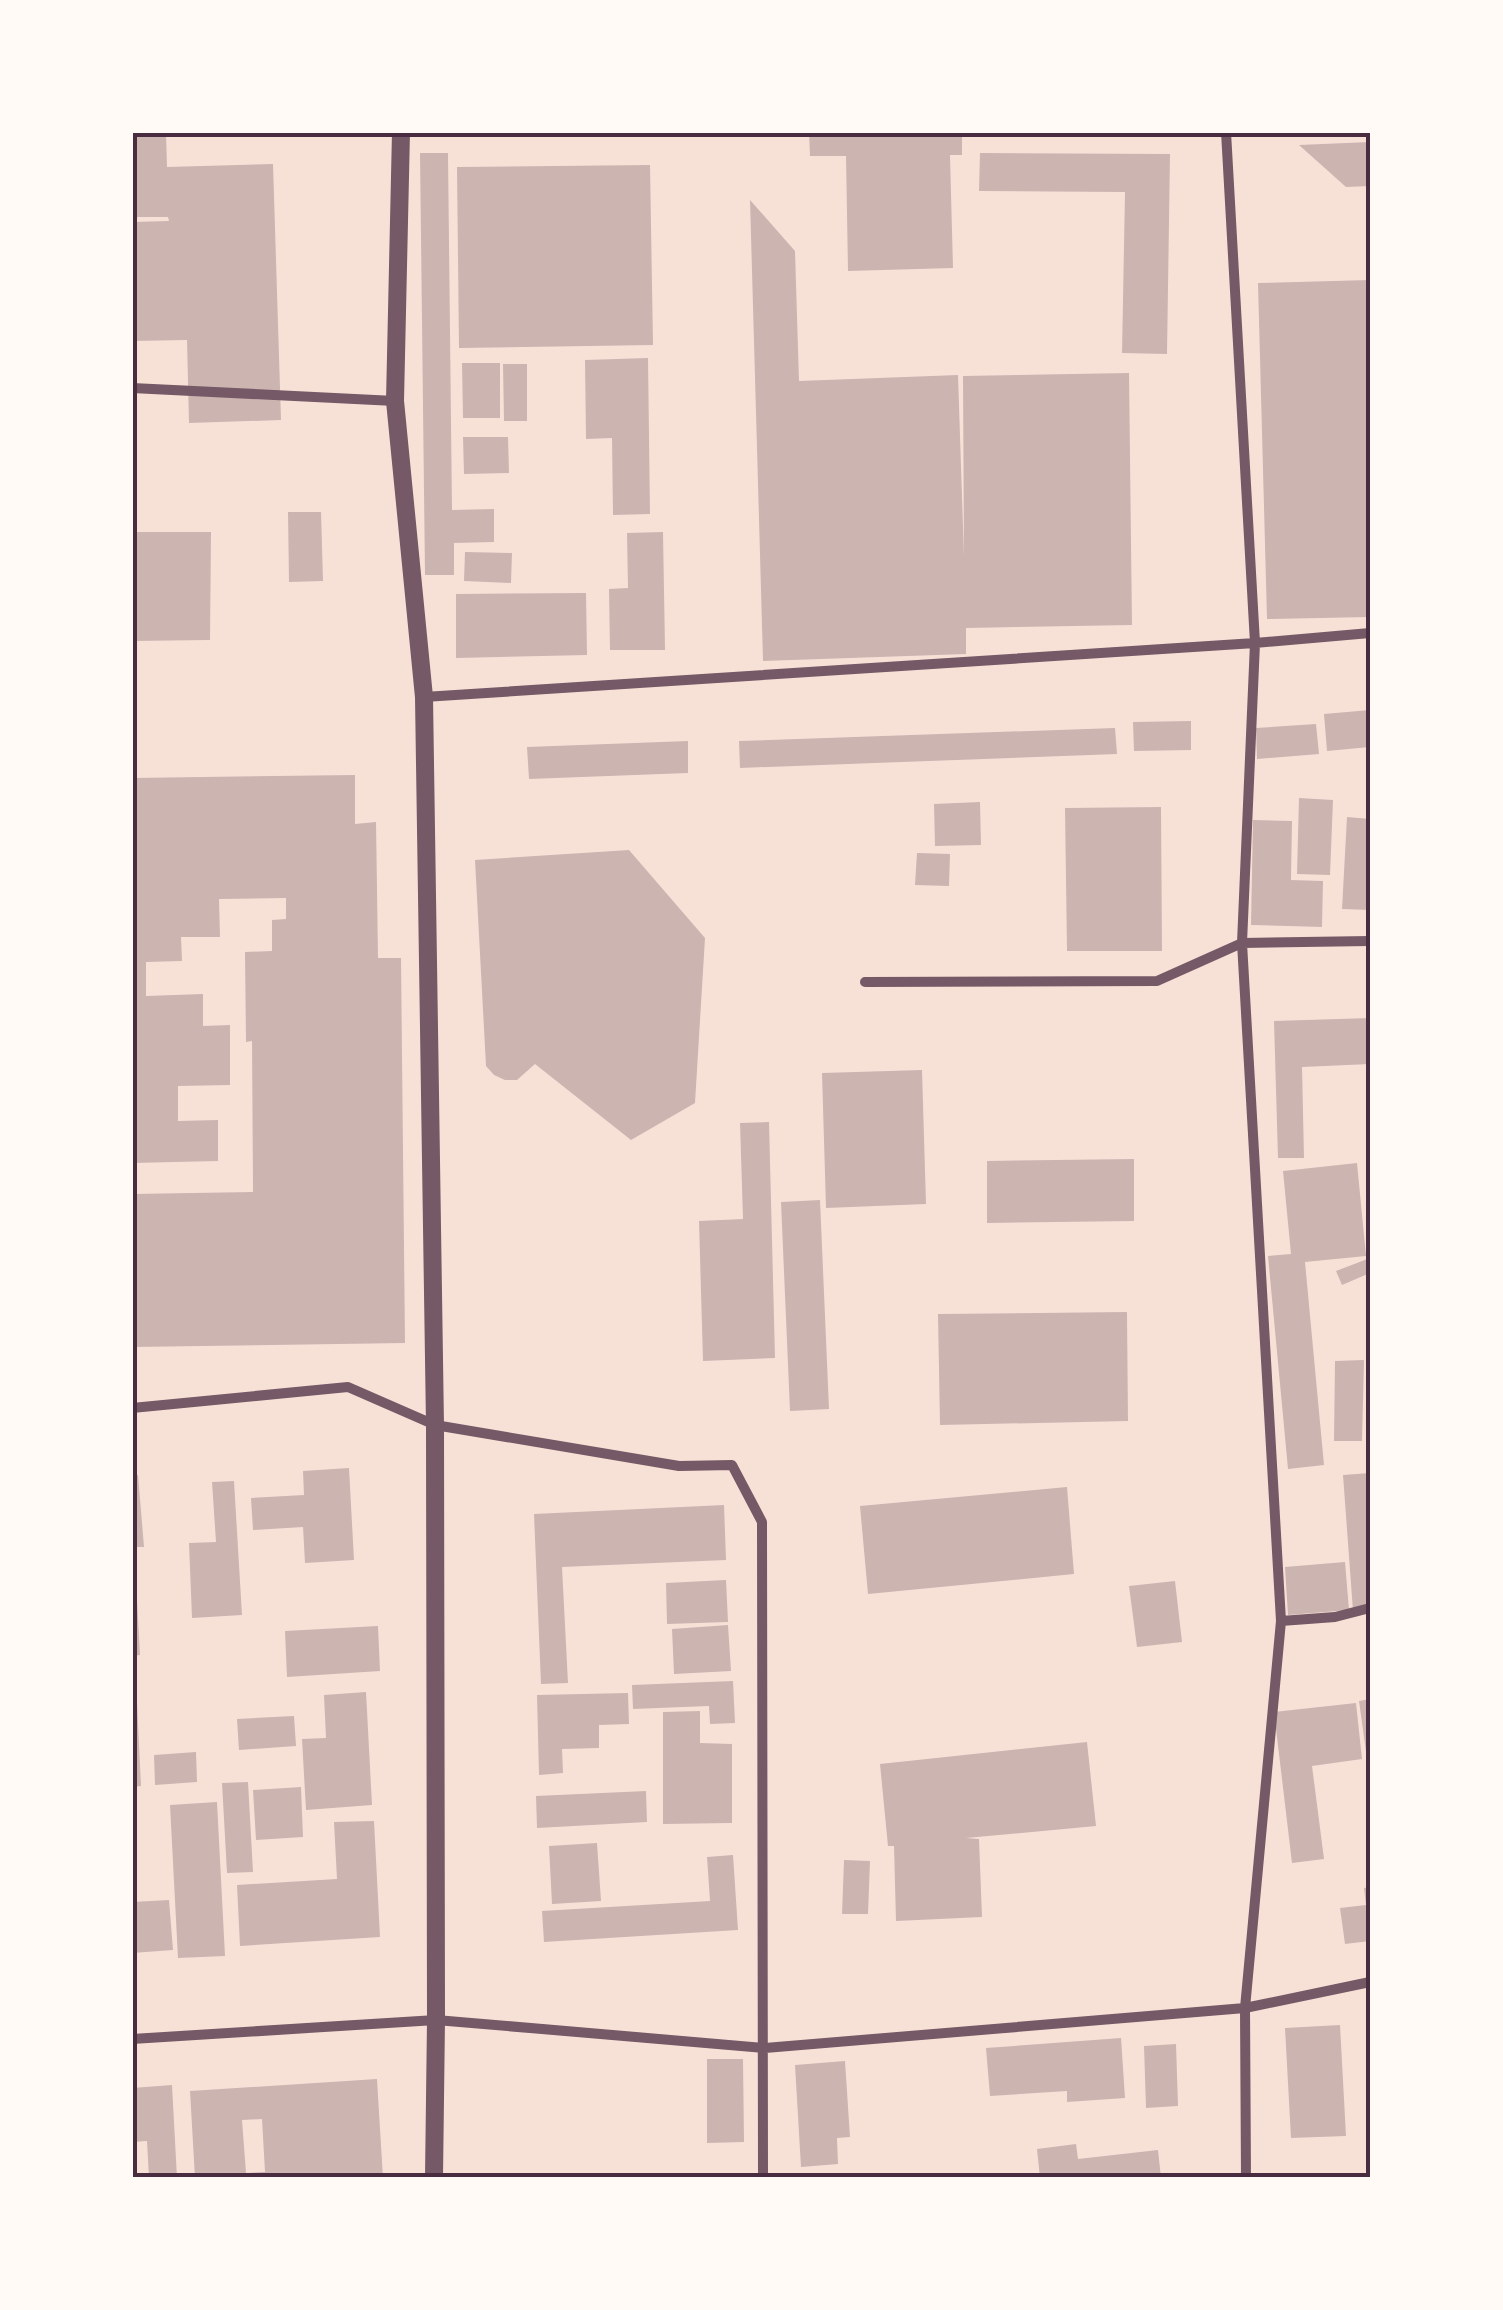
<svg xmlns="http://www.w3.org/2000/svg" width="1503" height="2310" viewBox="0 0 1503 2310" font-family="Karla,sans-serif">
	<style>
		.building { fill: #ccb4b1; fill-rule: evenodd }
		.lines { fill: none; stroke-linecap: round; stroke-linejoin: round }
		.minor { stroke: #755966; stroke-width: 10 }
		.tertiary { stroke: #755966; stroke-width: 18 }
		.neatline { fill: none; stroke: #4a2c40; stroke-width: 4 }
	</style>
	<rect width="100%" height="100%" fill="#f7e1d7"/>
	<path class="building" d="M 132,132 L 166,132 L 167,167 L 273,164 L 281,420 L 189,423 L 187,340 L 132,341 L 132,222 L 169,221 L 168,217 L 136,217 Z
		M 809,132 L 962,132 L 962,155 L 950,155 L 953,268 L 848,271 L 846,156 L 810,156 Z
		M 1370,142 L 1370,186 L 1346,187 L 1299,145 Z
		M 420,153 L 448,153 L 452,510 L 494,509 L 494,542 L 454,543 L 454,575 L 425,575 Z
		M 980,153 L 1170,154 L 1167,354 L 1122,353 L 1125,192 L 979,191 Z
		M 650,165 L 653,345 L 459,348 L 457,167 Z
		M 750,200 L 795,251 L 799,381 L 958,375 L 964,557 L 963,376 L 1129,373 L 1132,625 L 966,628 L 966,654 L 763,661 Z
		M 1370,280 L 1370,617 L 1267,619 L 1258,283 Z
		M 648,358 L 650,514 L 613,515 L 612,438 L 586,439 L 585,360 Z
		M 462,363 L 500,363 L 500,418 L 463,418 Z
		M 503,364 L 527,364 L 527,421 L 504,421 Z
		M 463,437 L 508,437 L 509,473 L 464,474 Z
		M 288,512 L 321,512 L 323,581 L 289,582 Z
		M 132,532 L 211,532 L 210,640 L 132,641 Z
		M 663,532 L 665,650 L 610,650 L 609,589 L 628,588 L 627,533 Z
		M 465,552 L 512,553 L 511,583 L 464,581 Z
		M 586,593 L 587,655 L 456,658 L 456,594 Z
		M 1370,710 L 1370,747 L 1327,751 L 1324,714 Z
		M 1191,721 L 1191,750 L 1134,751 L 1133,722 Z
		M 1316,724 L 1319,754 L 1257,759 L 1256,728 Z
		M 1115,728 L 1117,754 L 740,768 L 739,741 Z
		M 688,741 L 688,773 L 529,779 L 527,747 Z
		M 355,775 L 355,824 L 376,822 L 378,958 L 401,958 L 405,1343 L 132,1347 L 132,1194 L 253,1192 L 252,1041 L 246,1042 L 245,952 L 272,951 L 272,920 L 286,919 L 286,898 L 219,899 L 220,937 L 181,937 L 182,961 L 146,962 L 146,996 L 203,994 L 203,1026 L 230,1025 L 230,1085 L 178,1086 L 178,1121 L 218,1120 L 218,1161 L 132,1163 L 132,778 Z
		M 1299,798 L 1333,800 L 1330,875 L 1297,874 Z
		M 980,802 L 981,845 L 935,846 L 934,804 Z
		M 1161,807 L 1162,951 L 1067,951 L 1065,808 Z
		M 1347,817 L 1370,819 L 1370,910 L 1342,909 Z
		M 1253,820 L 1292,821 L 1291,880 L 1323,881 L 1322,927 L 1251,925 Z
		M 629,850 L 705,938 L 695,1103 L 631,1140 L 535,1064 L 517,1080 L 505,1080 L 494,1075 L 486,1066 L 475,860 Z
		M 917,853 L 950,854 L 949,886 L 915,885 Z
		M 1370,1018 L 1370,1064 L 1302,1067 L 1304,1158 L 1278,1158 L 1274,1021 Z
		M 922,1070 L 926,1204 L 826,1208 L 822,1073 Z
		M 769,1122 L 775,1358 L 703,1361 L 699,1221 L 743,1219 L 740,1123 Z
		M 1134,1159 L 1134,1221 L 987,1223 L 987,1161 Z
		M 1357,1163 L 1366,1256 L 1305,1262 L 1324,1465 L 1288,1469 L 1268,1256 L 1291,1254 L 1283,1171 Z
		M 820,1200 L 829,1409 L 790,1411 L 781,1202 Z
		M 1370,1258 L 1370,1273 L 1342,1285 L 1336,1271 Z
		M 1127,1312 L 1128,1421 L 940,1425 L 938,1314 Z
		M 1364,1360 L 1362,1441 L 1334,1441 L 1335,1361 Z
		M 349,1468 L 354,1560 L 305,1563 L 303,1527 L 253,1530 L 251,1498 L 304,1495 L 303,1471 Z
		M 1370,1473 L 1370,1610 L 1353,1611 L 1343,1475 Z
		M 132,1475 L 138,1475 L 144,1547 L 132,1547 Z
		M 234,1481 L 242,1615 L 192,1618 L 189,1543 L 216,1542 L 212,1482 Z
		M 1067,1487 L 1074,1574 L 868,1594 L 860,1506 Z
		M 724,1505 L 726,1560 L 562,1567 L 568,1683 L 541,1684 L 534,1514 Z
		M 1345,1562 L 1349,1610 L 1288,1615 L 1285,1567 Z
		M 726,1580 L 728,1622 L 667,1624 L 666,1583 Z
		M 1175,1581 L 1182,1642 L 1137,1647 L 1129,1586 Z
		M 137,1600 L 140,1655 L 132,1656 L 132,1601 Z
		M 728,1625 L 731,1671 L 674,1674 L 672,1629 Z
		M 378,1626 L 380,1671 L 287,1677 L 285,1631 Z
		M 132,1681 L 136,1681 L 141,1786 L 132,1787 Z
		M 733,1681 L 735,1723 L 710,1724 L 709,1706 L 633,1709 L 632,1685 Z
		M 366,1692 L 372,1805 L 306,1810 L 302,1739 L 326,1738 L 324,1695 Z
		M 628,1693 L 629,1724 L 599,1725 L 599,1748 L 562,1749 L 563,1773 L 539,1775 L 537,1695 Z
		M 1370,1699 L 1370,1766 L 1368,1766 L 1359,1701 Z
		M 1356,1703 L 1362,1759 L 1312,1766 L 1324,1859 L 1292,1863 L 1274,1712 Z
		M 700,1711 L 700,1743 L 732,1744 L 732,1823 L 663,1824 L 663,1712 Z
		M 294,1716 L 296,1746 L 239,1750 L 237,1719 Z
		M 1087,1742 L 1096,1826 L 966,1838 L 979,1839 L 982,1917 L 896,1921 L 894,1846 L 888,1846 L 880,1764 Z
		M 196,1752 L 197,1782 L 155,1785 L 154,1755 Z
		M 248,1782 L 253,1872 L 227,1873 L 222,1783 Z
		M 301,1787 L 303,1837 L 256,1840 L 253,1790 Z
		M 646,1791 L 647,1822 L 537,1828 L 536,1796 Z
		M 217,1802 L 225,1956 L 178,1958 L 170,1805 Z
		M 374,1821 L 380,1937 L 240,1946 L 237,1885 L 337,1879 L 334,1822 Z
		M 597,1843 L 601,1901 L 552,1904 L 549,1846 Z
		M 733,1855 L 738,1930 L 544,1942 L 542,1911 L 710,1901 L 707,1857 Z
		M 844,1860 L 870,1861 L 868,1914 L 842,1914 Z
		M 1370,1887 L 1370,1941 L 1345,1944 L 1340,1908 L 1366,1905 L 1364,1888 Z
		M 169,1900 L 173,1950 L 132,1953 L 132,1902 Z
		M 1340,2025 L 1346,2136 L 1291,2138 L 1285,2028 Z
		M 1121,2038 L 1125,2098 L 1067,2102 L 1067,2091 L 990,2096 L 986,2048 Z
		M 1176,2044 L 1178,2106 L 1146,2108 L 1144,2046 Z
		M 707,2059 L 743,2059 L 744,2142 L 707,2143 Z
		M 845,2061 L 850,2137 L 837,2138 L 838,2164 L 801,2167 L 795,2065 Z
		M 377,2079 L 383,2178 L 195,2178 L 190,2091 ZM 262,2119 L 265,2172 L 246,2173 L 242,2120 Z
		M 172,2085 L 177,2178 L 149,2178 L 147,2141 L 132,2142 L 132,2088 Z
		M 1076,2144 L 1078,2159 L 1158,2150 L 1161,2178 L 1040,2178 L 1037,2149 Z"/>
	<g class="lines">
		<path class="minor" d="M 1226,132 L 1255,643 L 1242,943 L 1281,1621 L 1245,2008 L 1246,2178
			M 132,388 L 395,401
			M 424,697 L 1255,643 L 1370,633
			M 865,982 L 1157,981 L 1242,943 L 1370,941
			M 132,1408 L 348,1387 L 435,1425 L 679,1466 L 732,1465 L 762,1522 L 763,2178
			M 1281,1621 L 1335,1617 L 1370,1608
			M 132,2039 L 436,2020 L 765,2048 L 1245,2008 L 1370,1982"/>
		<path class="tertiary" d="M 401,132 L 395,401 L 424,697 L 435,1425 L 436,2020 L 434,2178"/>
	</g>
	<rect width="1503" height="2310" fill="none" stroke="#fffaf5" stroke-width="270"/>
	<rect x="135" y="135" width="1233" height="2040" class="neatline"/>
</svg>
